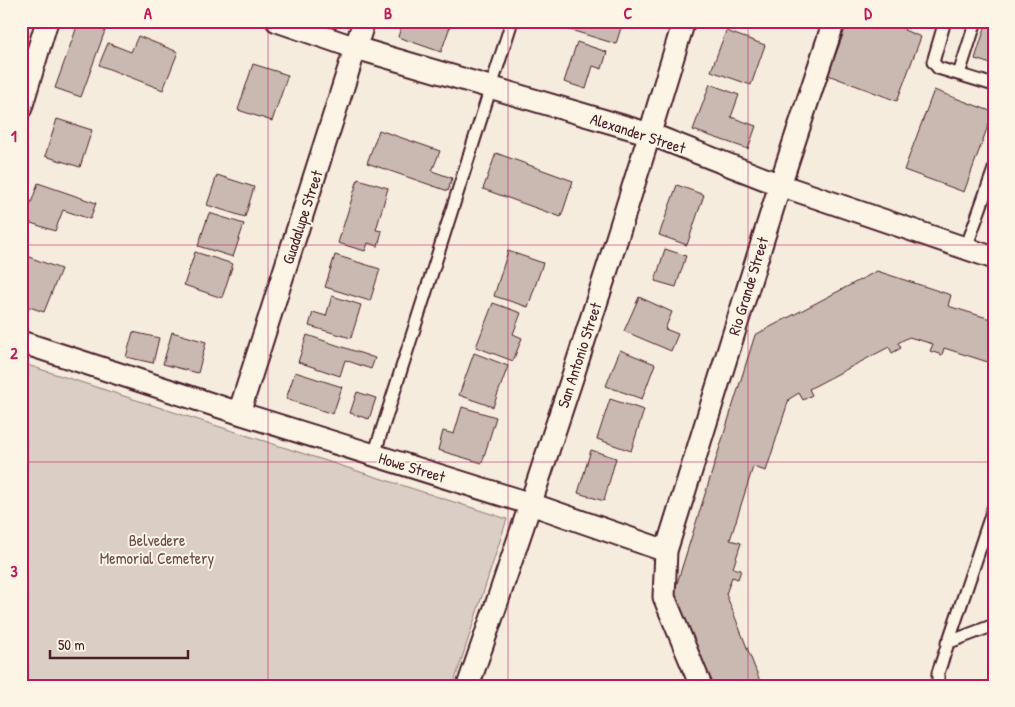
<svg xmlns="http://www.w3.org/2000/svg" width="1015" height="707" viewBox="0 0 1015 707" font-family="'Patrick Hand',sans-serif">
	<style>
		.green { fill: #dbcec4; stroke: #927678 }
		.building { fill: #cab9b1; stroke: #4a1f2b }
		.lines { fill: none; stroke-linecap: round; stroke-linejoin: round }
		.lane-casing { stroke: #4a1f2b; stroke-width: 15 }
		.street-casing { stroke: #4a1f2b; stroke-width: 25 }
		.lane { stroke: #fcf5e5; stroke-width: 11 }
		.street { stroke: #fcf5e5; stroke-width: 21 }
		.grid { fill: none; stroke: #c2185b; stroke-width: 1; stroke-opacity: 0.55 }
		.labels { text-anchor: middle; stroke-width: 4; stroke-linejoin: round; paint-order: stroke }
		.street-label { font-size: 16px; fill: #4a1f2b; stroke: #fcf5e5 }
		.park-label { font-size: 16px; fill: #6e4b51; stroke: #fcf5e5 }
		.neatline { fill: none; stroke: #c2185b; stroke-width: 2 }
		.grid-label { font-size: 16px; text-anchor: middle; font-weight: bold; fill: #c2185b }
	</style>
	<rect width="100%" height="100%" fill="#f5ecde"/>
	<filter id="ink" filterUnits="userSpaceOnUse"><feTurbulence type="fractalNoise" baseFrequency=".02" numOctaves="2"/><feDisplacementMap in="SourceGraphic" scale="10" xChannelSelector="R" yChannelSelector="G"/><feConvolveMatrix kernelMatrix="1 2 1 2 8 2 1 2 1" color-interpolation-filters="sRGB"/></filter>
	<g filter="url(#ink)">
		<path class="green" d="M 21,363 L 507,519 L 453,686 L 21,686 Z"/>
		<path class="building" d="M 79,21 L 89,21 L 106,28 L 81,97 L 55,88 Z
			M 403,21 L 452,21 L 441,52 L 398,37 Z
			M 566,21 L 623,21 L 616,44 L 564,28 Z
			M 848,21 L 908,21 L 904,30 L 921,37 L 897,101 L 828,75 Z
			M 987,21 L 994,21 L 994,65 L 975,59 Z
			M 726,31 L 765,45 L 751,85 L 711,71 Z
			M 138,36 L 178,52 L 163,90 L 99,65 L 108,43 L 131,52 Z
			M 577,42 L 607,52 L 602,69 L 593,66 L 586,89 L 564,82 Z
			M 253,64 L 288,75 L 272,121 L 238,110 Z
			M 710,84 L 739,95 L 731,117 L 756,126 L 748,149 L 693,130 Z
			M 934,90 L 993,112 L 964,192 L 904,170 Z
			M 57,119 L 92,130 L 80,167 L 45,156 Z
			M 379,130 L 440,151 L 432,171 L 452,178 L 448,191 L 367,163 Z
			M 496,153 L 573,181 L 561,217 L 483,189 Z
			M 217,175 L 254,187 L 245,217 L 207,205 Z
			M 358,179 L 388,188 L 376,230 L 382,231 L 378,246 L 368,243 L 365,251 L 338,243 Z
			M 38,183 L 96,203 L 90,219 L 63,210 L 55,231 L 25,221 Z
			M 677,185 L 704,195 L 687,245 L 659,235 Z
			M 209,213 L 244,224 L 233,257 L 198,246 Z
			M 665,249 L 686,256 L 676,287 L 655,281 Z
			M 508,251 L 543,263 L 528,307 L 494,296 Z
			M 195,252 L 233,264 L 222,298 L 184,285 Z
			M 21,254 L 61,269 L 44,312 L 21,304 Z
			M 335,255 L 380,269 L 370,301 L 325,287 Z
			M 877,271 L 951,295 L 948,306 L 994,320 L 994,364 L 944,348 L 942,355 L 930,351 L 933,344 L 909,337 L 898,343 L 901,348 L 892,353 L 889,347 L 809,389 L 812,395 L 803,400 L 799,393 L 789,399 L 766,471 L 753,467 L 730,540 L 741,543 L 733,568 L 741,570 L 738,579 L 732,577 L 726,594 L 762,686 L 707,686 L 673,596 L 755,335 Z
			M 332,296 L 361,305 L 351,338 L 309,326 L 313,312 L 326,316 Z
			M 639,297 L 672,312 L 665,329 L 678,334 L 671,351 L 624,331 Z
			M 493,303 L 521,313 L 513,334 L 522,338 L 513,361 L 476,347 Z
			M 133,332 L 159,338 L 153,363 L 126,357 Z
			M 172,332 L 206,342 L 198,373 L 163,364 Z
			M 307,335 L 375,358 L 371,369 L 345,360 L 340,376 L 298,362 Z
			M 620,350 L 655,364 L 642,399 L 606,386 Z
			M 474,353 L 508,366 L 493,407 L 459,395 Z
			M 295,372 L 342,387 L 333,414 L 286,399 Z
			M 357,392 L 376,398 L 369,419 L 350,413 Z
			M 610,399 L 644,410 L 631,451 L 597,439 Z
			M 462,407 L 496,417 L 482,463 L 438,450 L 443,431 L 454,434 Z
			M 591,450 L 616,458 L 604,501 L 578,493 Z"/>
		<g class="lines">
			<g class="lane-casing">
				<path id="lane" d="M 945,21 L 933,62 L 938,68 L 994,85
					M 959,74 L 976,21
					M 966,248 L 994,169
					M 374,455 L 512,21
					M 947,643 L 994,625
					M 938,686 L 938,673 L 994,506"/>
			</g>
			<g class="street-casing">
				<path id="street" d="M 277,21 L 356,48 L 650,134 L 780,185 L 994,258
					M 21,108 L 47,21
					M 21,342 L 239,413 L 531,504 L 666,551 L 664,597 L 701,686
					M 239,413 L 364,21
					M 666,551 L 780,185 L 834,21
					M 468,686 C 545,466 617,244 684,21"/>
			</g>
			<use href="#lane" class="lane"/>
			<use href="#street" class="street"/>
		</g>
	</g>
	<path class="grid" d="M 268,21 L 268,686M 508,21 L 508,686M 748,21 L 748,686M 21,245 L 994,245M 21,462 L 994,462"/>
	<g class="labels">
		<g class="street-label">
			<text transform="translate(638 133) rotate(18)" y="6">Alexander Street</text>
			<text transform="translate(302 217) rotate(-72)" y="6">Guadalupe Street</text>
			<text transform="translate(748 286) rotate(-73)" y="6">Rio Grande Street</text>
			<text transform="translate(579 355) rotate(-72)" y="6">San Antonio Street</text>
			<text transform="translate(412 467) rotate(17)" y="6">Howe Street</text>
		</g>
		<g class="park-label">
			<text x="157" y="546">Belvedere<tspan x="157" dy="18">Memorial Cemetery</tspan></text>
		</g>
	</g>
	<rect width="1015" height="707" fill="none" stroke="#fcf5e5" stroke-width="55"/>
	<path d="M50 650v8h138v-8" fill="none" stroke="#4a1f2b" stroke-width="2.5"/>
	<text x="58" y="650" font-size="15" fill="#4a1f2b" stroke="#fcf5e5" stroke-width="4" paint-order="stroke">50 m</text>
	<rect x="28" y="28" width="960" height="652" class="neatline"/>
	<g class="grid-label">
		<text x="148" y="19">A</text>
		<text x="388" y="19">B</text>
		<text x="628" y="19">C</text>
		<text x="868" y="19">D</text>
		<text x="14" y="142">1</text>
		<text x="14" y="359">2</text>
		<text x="14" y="577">3</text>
	</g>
</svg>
